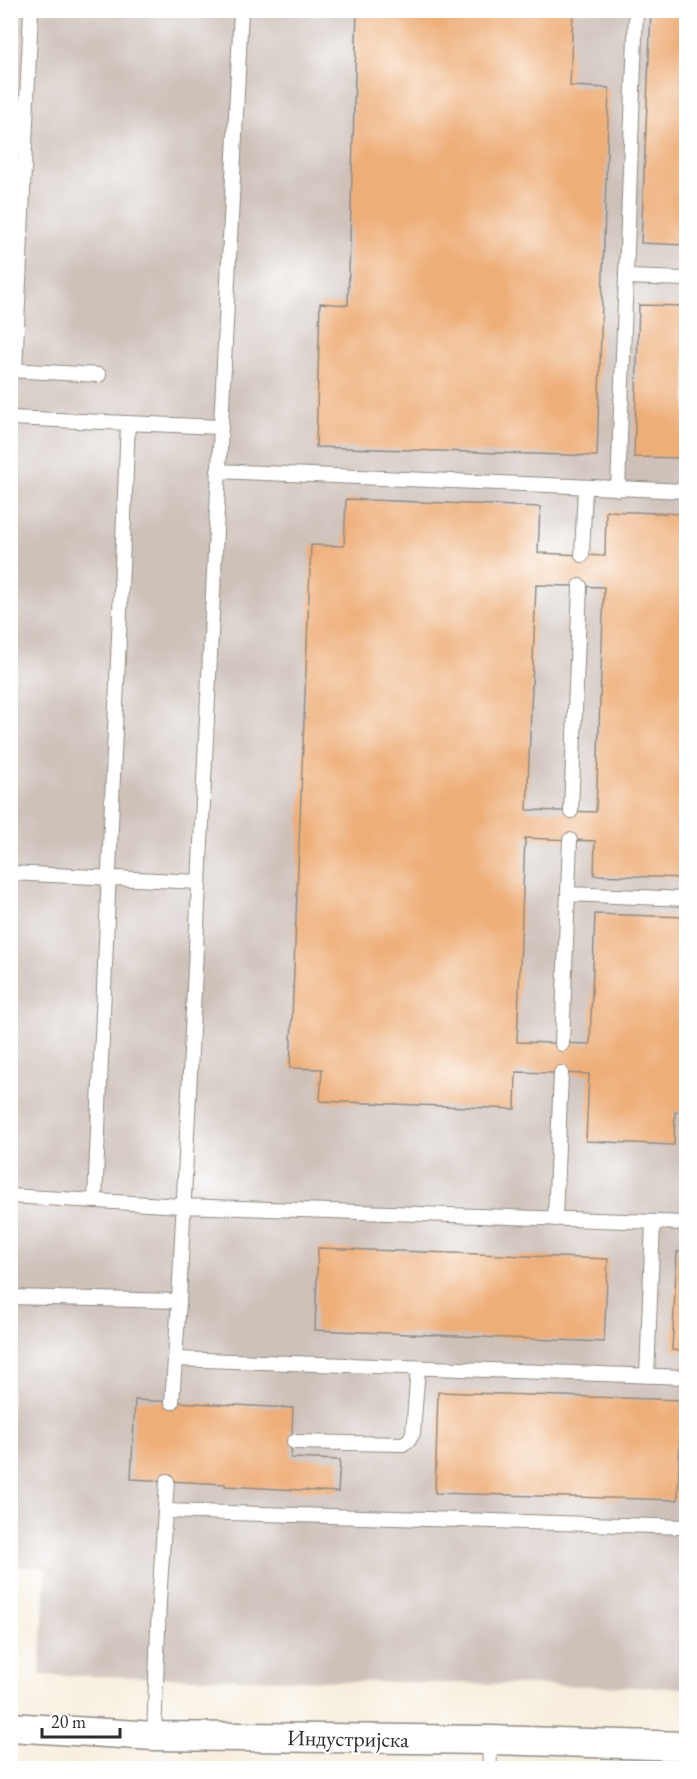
<svg xmlns="http://www.w3.org/2000/svg" width="697" height="1779" viewBox="0 0 697 1779" font-family="'EB Garamond',serif">
	<style>
		.industrial { fill: #cec1ba }
		.building { fill: #eeae78; fill-rule: evenodd }
		.lines { fill: none; stroke-linecap: round; stroke-linejoin: round }
		.service-casing { stroke: #918c84; stroke-width: 16 }
		.minor-casing { stroke: #918c84; stroke-width: 31 }
		.service { stroke: #fff; stroke-width: 14 }
		.minor { stroke: #fff; stroke-width: 28 }
		.labels { text-anchor: middle; stroke-width: 4.5; stroke-linejoin: round; paint-order: stroke }
		.street-label { font-size: 22px; fill: #2b2b2b; stroke: #fff }
	</style>
	<rect width="100%" height="100%" fill="#fff"/>
	<filter id="ink" filterUnits="userSpaceOnUse"><feTurbulence type="fractalNoise" baseFrequency=".0167" numOctaves="2"/><feDisplacementMap in="SourceGraphic" scale="12" xChannelSelector="R" yChannelSelector="G"/><feConvolveMatrix kernelMatrix="1 2 1 2 8 2 1 2 1" color-interpolation-filters="sRGB"/></filter>
	<filter id="wash" filterUnits="userSpaceOnUse"><feTurbulence type="fractalNoise" baseFrequency=".008" numOctaves="4" result="noise"/><feDisplacementMap in="SourceGraphic" scale="24" xChannelSelector="R" yChannelSelector="G"/><feGaussianBlur stdDeviation="1.35" result="paint"/><feColorMatrix in="noise" values="0 0 0 0 0 0 0 0 0 0 0 0 0 0 0 0 0 1.4 0 .05"/><feComposite in="paint" operator="in"/></filter>
	<g filter="url(#wash)">
		<rect width="100%" height="100%" fill="#f7eedd"/>
		<path class="industrial" d="M 11,11 L 686,11 L 686,1688 L 40,1675 L 46,1568 L 11,1566 Z"/>
		<g id="blocks">
			<path class="building" d="M 357,10 L 573,10 L 570,86 L 609,88 L 597,456 L 316,447 L 320,303 L 348,305 Z
				M 651,10 L 686,10 L 686,245 L 641,243 Z
				M 639,305 L 686,306 L 686,458 L 634,457 Z
				M 346,499 L 540,507 L 538,553 L 605,556 L 606,511 L 686,514 L 686,878 L 594,875 L 595,841 L 525,838 L 517,1042 L 590,1044 L 595,914 L 686,917 L 686,1113 L 675,1112 L 674,1145 L 586,1141 L 589,1074 L 516,1072 L 515,1109 L 320,1101 L 322,1069 L 290,1068 L 311,545 L 344,546 ZM 536,585 L 604,587 L 596,812 L 527,810 Z
				M 318,1248 L 608,1259 L 604,1342 L 315,1330 Z
				M 677,1252 L 686,1252 L 686,1351 L 672,1350 Z
				M 438,1392 L 681,1400 L 678,1500 L 435,1493 Z
				M 135,1400 L 293,1408 L 291,1458 L 340,1460 L 338,1492 L 225,1486 L 225,1484 L 131,1479 Z"/>
		</g>
	</g>
	<g filter="url(#ink)">
		<use href="#blocks" fill-opacity="0" stroke="#918c84" stroke-width="1.5"/>
		<g class="lines">
			<g class="service-casing">
				<path id="service" d="M 626,277 L 686,279
					M 10,370 L 99,375
					M 15,371 L 31,10
					M 10,418 L 220,427
					M 218,471 L 686,491
					M 618,489 L 636,10
					M 582,555 L 585,487
					M 571,811 L 580,586
					M 10,873 L 199,882
					M 568,894 L 686,899
					M 562,1044 L 570,840
					M 10,1196 L 183,1206 L 686,1223
					M 95,1201 L 128,423
					M 555,1219 L 561,1073
					M 10,1297 L 179,1301
					M 175,1359 L 686,1377
					M 647,1376 L 653,1222
					M 172,1402 L 179,1301 L 241,10
					M 294,1442 L 403,1444 L 409,1440 L 413,1433 L 418,1368
					M 165,1511 L 686,1527
					M 154,1736 L 159,1601 L 167,1481
					M 489,1740 L 490,1768"/>
			</g>
			<g class="minor-casing">
				<path id="minor" d="M 10,1727 L 154,1736 L 489,1740 L 686,1746"/>
			</g>
			<use href="#service" class="service"/>
			<use href="#minor" class="minor"/>
		</g>
	</g>
	<g class="labels">
		<g class="street-label">
			<text transform="translate(348 1738) rotate(1)" y="8">Индустријска</text>
		</g>
	</g>
	<rect width="697" height="1779" fill="none" stroke="#fff" stroke-width="36"/>
	<path d="M42 1728v9h78v-9" fill="none" stroke="#2b2b2b" stroke-width="3"/>
	<text x="51" y="1728" font-size="18" fill="#2b2b2b" stroke="#ffffff" stroke-width="4.5" paint-order="stroke">20 m</text>
</svg>
